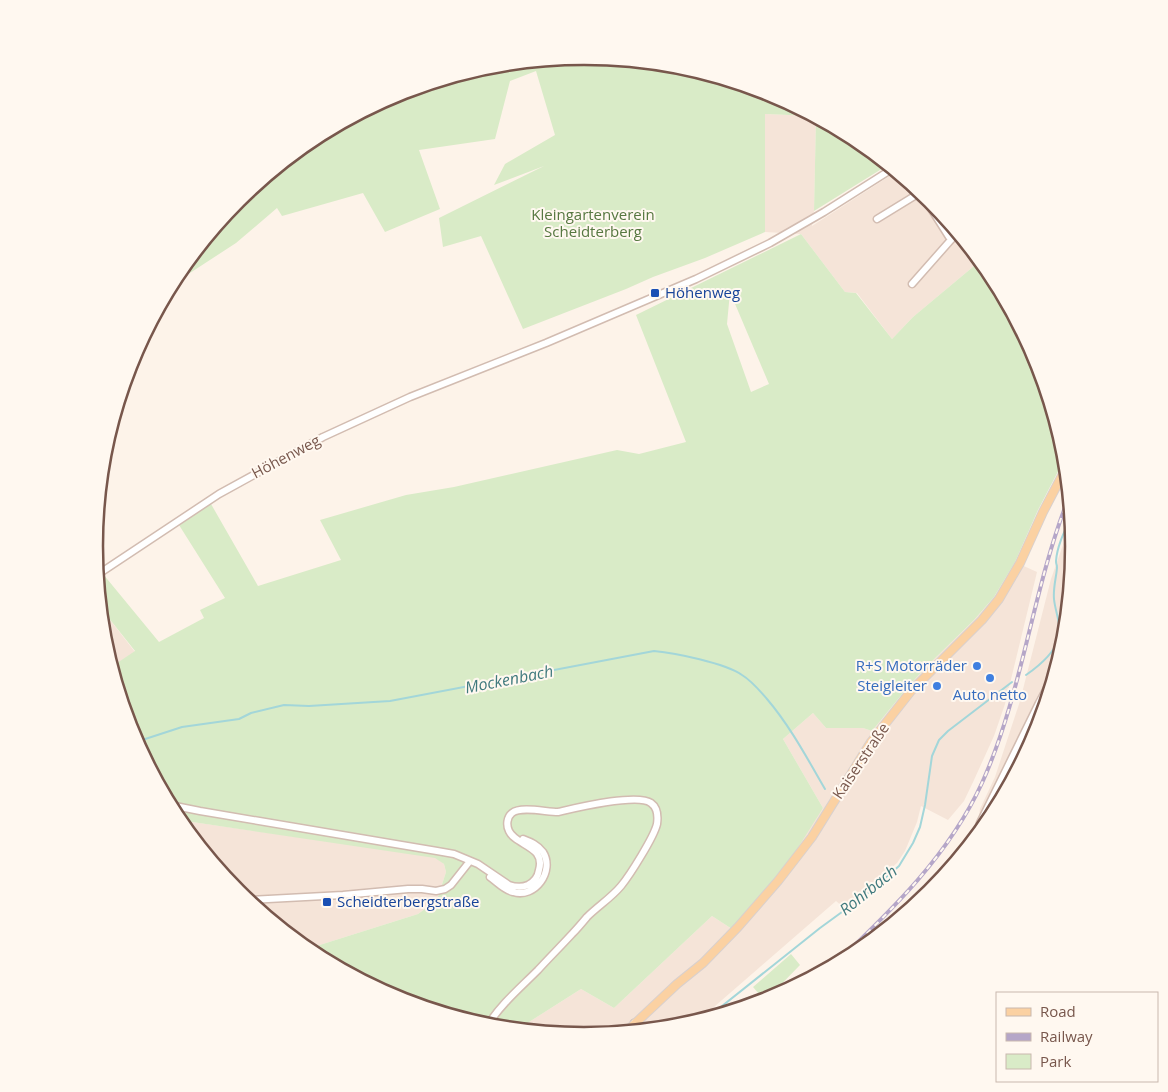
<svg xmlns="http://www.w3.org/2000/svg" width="1168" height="1092" viewBox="0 0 1168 1092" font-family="'Open Sans',sans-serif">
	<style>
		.residential { fill: #f5e4d8 }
		.green { fill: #d9ebc7; fill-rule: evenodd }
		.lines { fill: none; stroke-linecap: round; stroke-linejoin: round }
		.stream { stroke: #a3d6d9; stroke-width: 2 }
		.minor-casing { stroke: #d2bcb1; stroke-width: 9 }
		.major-casing { stroke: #d9d0cd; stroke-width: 10 }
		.minor { stroke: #fff; stroke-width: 6 }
		.major { stroke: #fbd1a2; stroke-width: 8 }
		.rail-casing { stroke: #b5a6c8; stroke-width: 4 }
		.rail { stroke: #fff8f0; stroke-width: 2; stroke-dasharray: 5.5; stroke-linecap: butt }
		.transit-dot { fill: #1a4fb4; stroke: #fff8f0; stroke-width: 2 }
		.shop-dot { fill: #3f7fe0; stroke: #fff8f0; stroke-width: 2 }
		.labels { text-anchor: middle; stroke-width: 4; stroke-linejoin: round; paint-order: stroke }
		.park-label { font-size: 15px; fill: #577841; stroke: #fff8f0 }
		.transit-label { font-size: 15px; fill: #164399; stroke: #fff8f0; text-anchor: start }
		.street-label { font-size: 15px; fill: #78574c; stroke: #fff8f0 }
		.shop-label { font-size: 15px; fill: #366cbe; stroke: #fff8f0; text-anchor: end }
		.water-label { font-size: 16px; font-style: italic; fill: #3f797d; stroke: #fff8f0 }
		.rim { fill: none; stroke: #78574c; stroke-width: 2.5 }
	</style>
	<rect width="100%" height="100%" fill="#fdf3e9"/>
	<path class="residential" d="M 765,114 L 813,116 L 816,117 L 814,211 L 812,226 L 896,172 L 931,200 L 980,261 L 913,317 L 892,339 L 857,293 L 845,292 L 801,234 L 765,232 Z
		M 1071,522 L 1074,546 L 1064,642 L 1036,734 L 991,818 L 976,837 L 980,809 L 995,777 L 1020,701 L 1051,579 Z
		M 1015,562 L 1037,572 L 1005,704 L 994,736 L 974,780 L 964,801 L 948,820 L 921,806 L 917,822 L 905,851 L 897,863 L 889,870 L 843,907 L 836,901 L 699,1020 L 679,1026 L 584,1036 L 518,1029 L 581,989 L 614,1008 L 712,916 L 732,929 L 823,808 L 783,739 L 813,713 L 826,728 L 863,728 L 872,731 L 907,688 L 925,668 L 974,620 L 994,597 Z
		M 100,607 L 135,652 L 111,667 L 104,641 Z
		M 179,820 L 435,857 L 444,864 L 446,872 L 437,900 L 418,914 L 307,949 L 237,892 Z"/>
	<path class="green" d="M 584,56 L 680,66 L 772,94 L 813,116 L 765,114 L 765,232 L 705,258 L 653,277 L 626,289 L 523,329 L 481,236 L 443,247 L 439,218 L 544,166 L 494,185 L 505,164 L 555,135 L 536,71 L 510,81 L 495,139 L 419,150 L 440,209 L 385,232 L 363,193 L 282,216 L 277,208 L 236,243 L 170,286 L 177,274 L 238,199 L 312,139 L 397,93 L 465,73 L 489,66 Z
		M 816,117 L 856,139 L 888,165 L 814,211 Z
		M 801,234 L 845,292 L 856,293 L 892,339 L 913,317 L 980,261 L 991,274 L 1037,359 L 1064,451 L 1065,458 L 1038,510 L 1015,562 L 994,597 L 974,620 L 925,668 L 907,688 L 872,731 L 863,728 L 826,728 L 813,713 L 783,739 L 823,808 L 787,865 L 732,929 L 712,916 L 614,1008 L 581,989 L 518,1029 L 488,1026 L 396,998 L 312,953 L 307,949 L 418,914 L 437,900 L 446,872 L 444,864 L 435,858 L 179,820 L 131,733 L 111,667 L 135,651 L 100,607 L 97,577 L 103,574 L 159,642 L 204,618 L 200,610 L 225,598 L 179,525 L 211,504 L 258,586 L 341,560 L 320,520 L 406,495 L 454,487 L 617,450 L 639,454 L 686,442 L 636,315 ZM 730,292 L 769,384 L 751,392 L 727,324 Z
		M 976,837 L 930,893 L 892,924 L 920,892 Z
		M 791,954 L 800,965 L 765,1001 L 753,987 Z"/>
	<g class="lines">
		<path class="stream" d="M 1026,675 C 1039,666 1054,654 1059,638 C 1062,626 1055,611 1054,599 C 1053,588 1056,579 1057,568 C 1057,563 1056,566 1056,561 C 1057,546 1065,530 1071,517
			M 136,742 L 182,727 L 239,719 L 251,713 L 284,705 L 309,706 L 390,701 L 654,651 C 675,653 725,663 742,675 C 752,681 759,690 767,699 C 790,726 807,758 825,789
			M 707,1018 L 820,928 L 868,893 L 899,866 L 913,843 L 920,827 L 925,805 L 932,756 L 939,740 L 948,731 L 1012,682"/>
		<g class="minor-casing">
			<path id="minor" d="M 920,191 L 951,240
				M 877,219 L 921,192
				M 912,284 L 957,233
				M 97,575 L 219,494 L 323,437 L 410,397 L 546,343 L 696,279 L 770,243 L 824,212 L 892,169
				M 170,805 L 200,811 L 437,851 L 454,854 L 478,864 L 509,885 C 515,887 521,888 528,885 C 534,882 538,877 539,870 C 546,846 516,846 509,831 C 506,825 507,817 512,813 C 521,806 546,812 558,812 C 576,808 637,793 651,803 C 658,808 658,817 657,824 C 654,837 630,875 621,886 C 611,898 598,906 587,917 C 582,923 577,929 572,934 C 561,946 549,958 538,970 C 519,989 502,1003 487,1026
				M 985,826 L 980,823 L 1039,703 L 1055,673
				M 490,877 C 497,882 504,890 513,892 C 535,899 555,871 543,852 C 538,845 531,842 523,839
				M 247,900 L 343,895 L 408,889 L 422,889 L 436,891 L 445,889 L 451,885 L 470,861
				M 634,1023 L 641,1030
				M 517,1029 L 520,1027"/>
		</g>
		<g class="major-casing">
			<path id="major" d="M 626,1032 L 677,984 L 703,963 L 738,927 L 778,881 L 812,837 L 871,742 L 911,691 L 982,620 L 999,599 L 1020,563 L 1043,512 L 1066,468"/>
		</g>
		<use href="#minor" class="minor"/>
		<use href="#major" class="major"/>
		<g class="rail-casing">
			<path id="rail" d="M 835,964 C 892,910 949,855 982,783 C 1023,692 1032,590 1069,497"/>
		</g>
		<use href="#rail" class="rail"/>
	</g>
	<g class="transit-dot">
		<rect x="650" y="288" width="10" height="10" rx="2.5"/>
		<rect x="322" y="897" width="10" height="10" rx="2.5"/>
	</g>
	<g class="shop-dot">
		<circle cx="977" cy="666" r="5"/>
		<circle cx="990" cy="678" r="5"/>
		<circle cx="937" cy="686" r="5"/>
	</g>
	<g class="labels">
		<g class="park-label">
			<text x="593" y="220">Kleingartenverein<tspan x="593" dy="17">Scheidterberg</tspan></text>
		</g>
		<g class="transit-label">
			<text x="665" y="298">Höhenweg</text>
			<text x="337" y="907">Scheidterbergstraße</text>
		</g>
		<g class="street-label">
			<text transform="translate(286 457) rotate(-28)" y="5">Höhenweg</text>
			<text transform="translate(861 761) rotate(-56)" y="5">Kaiserstraße</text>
		</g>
		<g class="shop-label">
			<text x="967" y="671">R+S Motorräder</text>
			<text x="927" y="691">Steigleiter</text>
			<text x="990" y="700" text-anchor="middle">Auto netto</text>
		</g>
		<g class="water-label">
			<text transform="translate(509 679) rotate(-11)" y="6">Mockenbach</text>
			<text transform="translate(868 890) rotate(-39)" y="6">Rohrbach</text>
		</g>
	</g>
	<path d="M0 0H1168V1092H0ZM103 546a481 481 0 1 1 962 0a481 481 0 1 1-962 0Z" fill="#fff8f0" fill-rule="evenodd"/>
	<path class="rim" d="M103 546a481 481 0 1 1 962 0a481 481 0 1 1-962 0Z"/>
	<rect x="996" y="992" width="162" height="90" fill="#fff8f0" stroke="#c9b8ae"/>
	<rect x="1006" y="1008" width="25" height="8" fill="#fbd1a2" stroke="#c9b8ae"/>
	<text x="1040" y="1017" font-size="15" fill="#78574c">Road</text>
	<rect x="1006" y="1033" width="25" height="8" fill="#b5a6c8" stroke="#c9b8ae"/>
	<text x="1040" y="1042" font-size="15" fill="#78574c">Railway</text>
	<rect x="1006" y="1054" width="25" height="15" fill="#d9ebc7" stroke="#c9b8ae"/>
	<text x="1040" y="1067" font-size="15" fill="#78574c">Park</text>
</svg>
